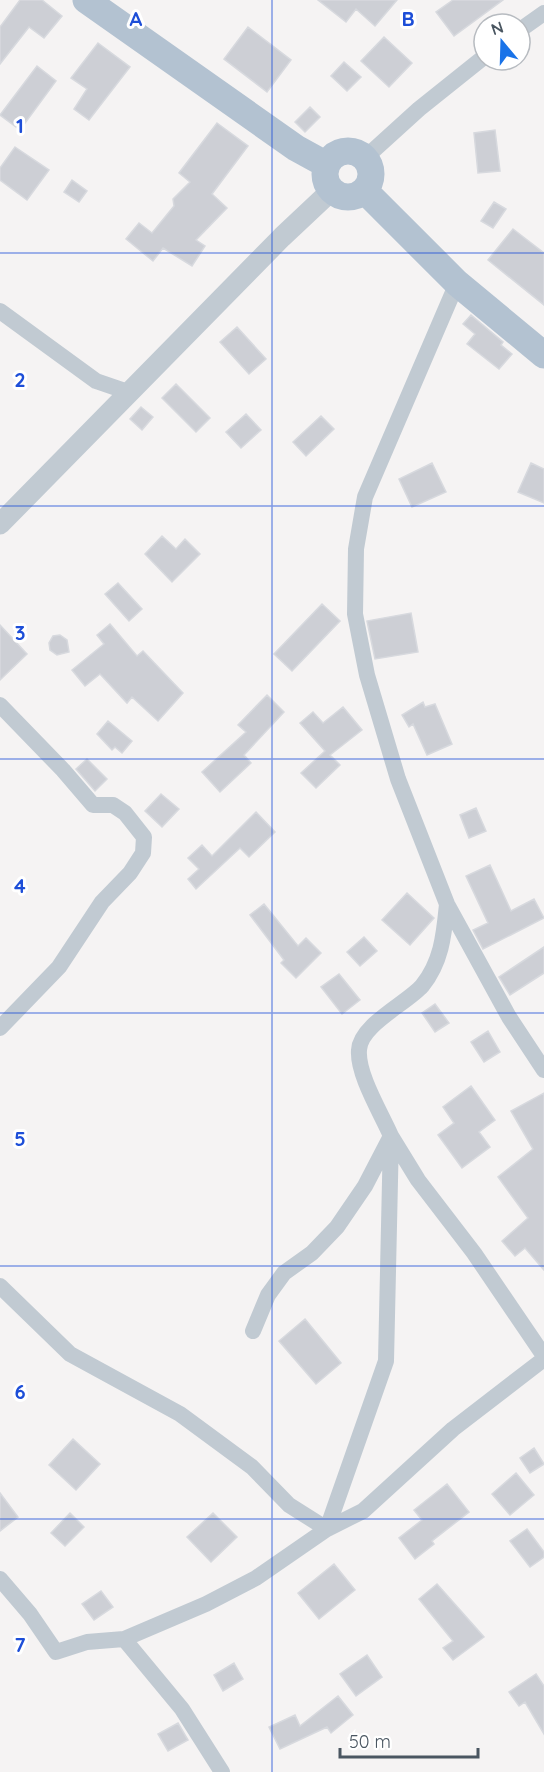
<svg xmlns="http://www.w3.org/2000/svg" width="544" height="1772" viewBox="0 0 544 1772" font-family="Quicksand,sans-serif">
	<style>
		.building { fill: #cdcfd5; stroke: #d7d9de; stroke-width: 1.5 }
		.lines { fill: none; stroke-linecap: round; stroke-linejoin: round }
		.minor { stroke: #c1cad2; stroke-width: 16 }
		.tertiary { stroke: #c1cad2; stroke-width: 21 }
		.primary { stroke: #b3c2d1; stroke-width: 27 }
		.grid { fill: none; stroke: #1d4ed8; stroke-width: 1.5; stroke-opacity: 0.55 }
		.grid-label { font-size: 20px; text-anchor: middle; font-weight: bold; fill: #1d4ed8; stroke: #fff; stroke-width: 6; stroke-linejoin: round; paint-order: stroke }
	</style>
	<rect width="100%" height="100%" fill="#f5f3f3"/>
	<path class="building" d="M 20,0 L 42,0 L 62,16 L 44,38 L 29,27 L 0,64 L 0,27 Z
		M 318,0 L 397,0 L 375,26 L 356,9 L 346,22 Z
		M 453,0 L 503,0 L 454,36 L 436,12 Z
		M 248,27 L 291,60 L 267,92 L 224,59 Z
		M 384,37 L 412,63 L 389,87 L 361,61 Z
		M 98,43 L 130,67 L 89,120 L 74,109 L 87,89 L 71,78 Z
		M 344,62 L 361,77 L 347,91 L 331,76 Z
		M 37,66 L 56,81 L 20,130 L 0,115 Z
		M 310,107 L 320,117 L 305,132 L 295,122 Z
		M 217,123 L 248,146 L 212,194 L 227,208 L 196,240 L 205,246 L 192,266 L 163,248 L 153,261 L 126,239 L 139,223 L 152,233 L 174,206 L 173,199 L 190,182 L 179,173 Z
		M 495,130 L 500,171 L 478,173 L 474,133 Z
		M 15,147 L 49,170 L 27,200 L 0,180 L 0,168 Z
		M 72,180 L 87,191 L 79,202 L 64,192 Z
		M 494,202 L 506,209 L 493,228 L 481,221 Z
		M 513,229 L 544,253 L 544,305 L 488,260 Z
		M 471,315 L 503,342 L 501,345 L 512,354 L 499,369 L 467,344 L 475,334 L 463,324 Z
		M 237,327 L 266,359 L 249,374 L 220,342 Z
		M 176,384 L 210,418 L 196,432 L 162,398 Z
		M 141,407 L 153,417 L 142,430 L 130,419 Z
		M 246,414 L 261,430 L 241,448 L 226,432 Z
		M 321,416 L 334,429 L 306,456 L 293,442 Z
		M 432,463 L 446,492 L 412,507 L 399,479 Z
		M 531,463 L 544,469 L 544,503 L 518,492 Z
		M 162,536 L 176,549 L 185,539 L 200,554 L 172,582 L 145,554 Z
		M 118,583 L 142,609 L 129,621 L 105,594 Z
		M 322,604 L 340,621 L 292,671 L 274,654 Z
		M 411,613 L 418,652 L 375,659 L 367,621 Z
		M 110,624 L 137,656 L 143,651 L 183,693 L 158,721 L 132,697 L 127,703 L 100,674 L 85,686 L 72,670 L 104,644 L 97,635 Z
		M 0,625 L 27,654 L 0,680 Z
		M 60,635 L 67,640 L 69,652 L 57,655 L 50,650 L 49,643 L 53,636 Z
		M 267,695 L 284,712 L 244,755 L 251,763 L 220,792 L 202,772 L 246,732 L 238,725 Z
		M 423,702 L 425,707 L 435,704 L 452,744 L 427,755 L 413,724 L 409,727 L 402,715 Z
		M 343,707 L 362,730 L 330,755 L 340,765 L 316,788 L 301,773 L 325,751 L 300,723 L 313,712 L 323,723 Z
		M 108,721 L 132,741 L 122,753 L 115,747 L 112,750 L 97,734 Z
		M 87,759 L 107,779 L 95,791 L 76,769 Z
		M 161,794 L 179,809 L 162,827 L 145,811 Z
		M 476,808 L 486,831 L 469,838 L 460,815 Z
		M 256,812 L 275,832 L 249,857 L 240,848 L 196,889 L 188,879 L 199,869 L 188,858 L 202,845 L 212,856 Z
		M 490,865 L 511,911 L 534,899 L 544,918 L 483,949 L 473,930 L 488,923 L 466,876 Z
		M 407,893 L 434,918 L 410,945 L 382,920 Z
		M 264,904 L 298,946 L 306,938 L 321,953 L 296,978 L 281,963 L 284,960 L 250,915 Z
		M 364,937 L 377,951 L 360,966 L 347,952 Z
		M 544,947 L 544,973 L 510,995 L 499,977 Z
		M 339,974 L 360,1000 L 342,1014 L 321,987 Z
		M 435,1004 L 449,1023 L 435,1032 L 422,1013 Z
		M 488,1031 L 500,1052 L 484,1062 L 471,1042 Z
		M 471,1086 L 495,1120 L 479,1132 L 490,1147 L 462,1168 L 438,1135 L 454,1123 L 443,1107 Z
		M 544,1093 L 544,1270 L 525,1248 L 515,1256 L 502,1241 L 528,1218 L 498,1177 L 533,1149 L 511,1111 Z
		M 305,1319 L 341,1363 L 316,1384 L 279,1341 Z
		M 73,1439 L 100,1464 L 76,1490 L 49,1465 Z
		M 534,1448 L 544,1464 L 530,1473 L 520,1458 Z
		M 516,1473 L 534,1495 L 510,1515 L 492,1494 Z
		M 447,1484 L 469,1512 L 432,1541 L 434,1544 L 415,1559 L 399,1538 L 422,1520 L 414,1510 Z
		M 0,1493 L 18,1517 L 0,1531 Z
		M 70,1513 L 84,1527 L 65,1546 L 51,1533 Z
		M 213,1513 L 237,1537 L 211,1562 L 187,1537 Z
		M 527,1529 L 544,1552 L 544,1557 L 530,1567 L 510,1541 Z
		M 334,1564 L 355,1590 L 319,1619 L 298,1593 Z
		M 437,1584 L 484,1637 L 453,1660 L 443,1648 L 453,1641 L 419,1599 Z
		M 101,1591 L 113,1607 L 94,1620 L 82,1604 Z
		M 367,1655 L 382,1677 L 356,1696 L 340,1674 Z
		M 234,1663 L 243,1679 L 223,1691 L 214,1675 Z
		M 536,1674 L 544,1686 L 544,1734 L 525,1702 L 519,1706 L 509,1692 Z
		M 338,1696 L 353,1715 L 331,1733 L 327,1727 L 280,1749 L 269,1727 L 295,1715 L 300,1726 Z
		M 178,1723 L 188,1740 L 168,1751 L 158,1734 Z"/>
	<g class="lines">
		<path class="minor" d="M 520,30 L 544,13
			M 365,158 L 419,109 L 484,57
			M 457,283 L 365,497 L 356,549 L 355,614 L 367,675 L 398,779 L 447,904 L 509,1017 L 544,1070
			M 0,311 L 96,381 L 131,393
			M 0,705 L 63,770 L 93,805 L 113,805 L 125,813 L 144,837 L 143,853 L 130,873 L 102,902 L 59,967 L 0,1028
			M 0,1286 L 70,1354 L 180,1414 L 252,1467 L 289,1505 L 327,1529 L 363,1511 L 453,1429 L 544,1359
			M 253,1331 L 268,1295 L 284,1273 L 312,1253 L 337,1227 L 365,1186 L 391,1136 C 381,1113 357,1074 359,1050 C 360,1025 407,1003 422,986 C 442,961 444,934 447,904
			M 0,1579 L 30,1614 L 56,1652 L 87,1642 L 124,1639 L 206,1604 L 256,1578 L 327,1529 L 386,1361 L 391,1136 L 418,1180 L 474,1253 L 544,1356
			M 124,1639 L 182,1709 L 222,1772"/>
		<path class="tertiary" d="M 0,524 L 282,237 L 332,190"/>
		<path class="primary" d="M 86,0 L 296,148 L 327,165
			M325 174a23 23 0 1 1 46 0a23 23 0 1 1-46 0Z
			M 365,191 L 457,283 L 544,355"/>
	</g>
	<path class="grid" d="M 272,0 L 272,1772M 0,253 L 544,253M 0,506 L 544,506M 0,759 L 544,759M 0,1013 L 544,1013M 0,1266 L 544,1266M 0,1519 L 544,1519"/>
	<g class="grid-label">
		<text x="136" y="26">A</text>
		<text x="408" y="26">B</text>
		<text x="20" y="133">1</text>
		<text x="20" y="387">2</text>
		<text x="20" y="640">3</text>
		<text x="20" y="893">4</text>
		<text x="20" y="1146">5</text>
		<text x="20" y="1399">6</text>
		<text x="20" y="1652">7</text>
	</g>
	<g transform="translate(502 42) rotate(341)"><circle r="28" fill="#ffffff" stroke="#b7bbc0" stroke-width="1.5"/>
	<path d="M0-4.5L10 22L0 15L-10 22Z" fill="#1a73e8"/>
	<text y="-9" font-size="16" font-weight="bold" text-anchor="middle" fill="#4a5661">N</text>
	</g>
	<path d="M340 1748v9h138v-9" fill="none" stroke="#4a5661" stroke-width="3"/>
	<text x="349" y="1748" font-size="18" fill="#4a5661" stroke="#ffffff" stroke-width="4.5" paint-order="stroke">50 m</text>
</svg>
